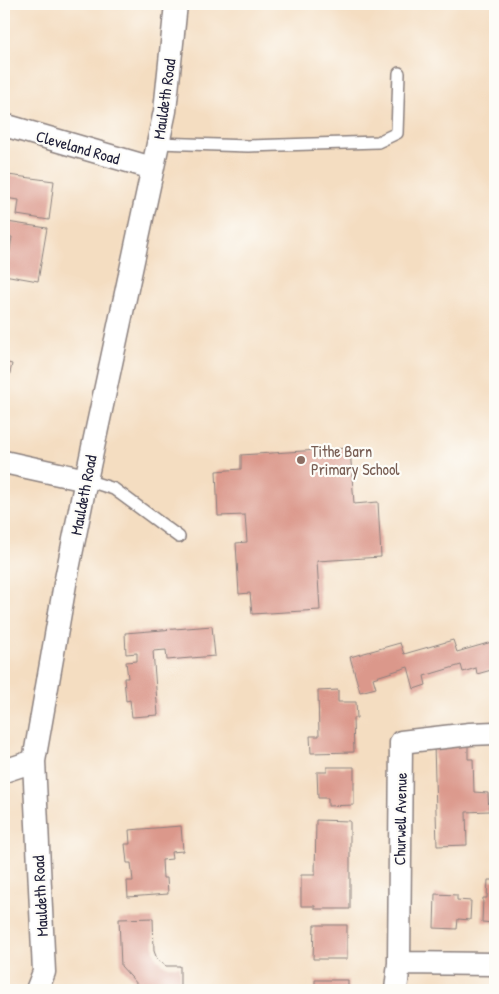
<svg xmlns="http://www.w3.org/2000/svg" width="499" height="994" viewBox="0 0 499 994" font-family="'Patrick Hand',sans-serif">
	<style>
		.building { fill: #db988b }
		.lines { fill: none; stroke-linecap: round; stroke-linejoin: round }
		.service-casing { stroke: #8b807e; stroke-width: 14 }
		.minor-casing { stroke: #8b807e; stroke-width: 25 }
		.service { stroke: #fff; stroke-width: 11 }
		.minor { stroke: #fff; stroke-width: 22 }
		.education-dot { fill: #8d6e63; stroke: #fdfcf7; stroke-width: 2 }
		.labels { text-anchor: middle; stroke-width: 4.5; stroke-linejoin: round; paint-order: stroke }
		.street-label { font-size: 16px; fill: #22223b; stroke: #fdfcf7 }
		.education-label { font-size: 16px; fill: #785e54; stroke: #fdfcf7; text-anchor: start }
	</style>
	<rect width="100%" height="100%" fill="#fdfcf7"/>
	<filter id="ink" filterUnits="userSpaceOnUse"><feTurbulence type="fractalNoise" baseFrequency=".02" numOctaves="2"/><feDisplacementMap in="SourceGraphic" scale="10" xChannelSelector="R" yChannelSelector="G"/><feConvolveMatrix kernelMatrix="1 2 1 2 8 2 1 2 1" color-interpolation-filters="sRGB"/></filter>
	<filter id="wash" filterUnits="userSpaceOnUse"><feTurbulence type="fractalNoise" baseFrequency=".0096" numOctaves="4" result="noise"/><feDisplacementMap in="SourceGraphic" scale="20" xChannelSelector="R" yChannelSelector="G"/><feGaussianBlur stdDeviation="1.12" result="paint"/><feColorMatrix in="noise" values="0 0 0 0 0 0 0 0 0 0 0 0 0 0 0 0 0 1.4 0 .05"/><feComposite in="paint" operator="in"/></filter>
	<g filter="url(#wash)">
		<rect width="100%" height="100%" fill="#f4ddc1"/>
		<g id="blocks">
			<path class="building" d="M 8,175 L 54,181 L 49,220 L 17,215 L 19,200 L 4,198 Z
				M 7,222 L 47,228 L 38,281 L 4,275 L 4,260 L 8,261 L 12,237 L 4,236 Z
				M 4,362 L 12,364 L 6,391 L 4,390 Z
				M 350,448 L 354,504 L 378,502 L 381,557 L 317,561 L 320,610 L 252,614 L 250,593 L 239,594 L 236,543 L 247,542 L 245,515 L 218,516 L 216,471 L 241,469 L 241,455 Z
				M 212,626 L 215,656 L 167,660 L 166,650 L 153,651 L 158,715 L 132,717 L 130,700 L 126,701 L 124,678 L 128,678 L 126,662 L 137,661 L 137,653 L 126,654 L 125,633 Z
				M 453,640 L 457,652 L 495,641 L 495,669 L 477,674 L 476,668 L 463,672 L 461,665 L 424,676 L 426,685 L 414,689 L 408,667 L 373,678 L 376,688 L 360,692 L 350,657 L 400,643 L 404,654 Z
				M 338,690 L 338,702 L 356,702 L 357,718 L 353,718 L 354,752 L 311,753 L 310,736 L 319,736 L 318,691 Z
				M 468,744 L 468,759 L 473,759 L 474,792 L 488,793 L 489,811 L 466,812 L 467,845 L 437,846 L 434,745 Z
				M 327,767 L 354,767 L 354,805 L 328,806 L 328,798 L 318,798 L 317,772 L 327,772 Z
				M 316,820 L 350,821 L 350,909 L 315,909 L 315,906 L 301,906 L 301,875 L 315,875 Z
				M 181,826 L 183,851 L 171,852 L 172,859 L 162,860 L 163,878 L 167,878 L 168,894 L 128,897 L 127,881 L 133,881 L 131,863 L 127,863 L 125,844 L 130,844 L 129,830 Z
				M 488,880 L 495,880 L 495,923 L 482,922 L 483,898 L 487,898 Z
				M 435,894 L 457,895 L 457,900 L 471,901 L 470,920 L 458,919 L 457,929 L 434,928 Z
				M 153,918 L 154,951 L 157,959 L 166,966 L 180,966 L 180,990 L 146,990 L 139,986 L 121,966 L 119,919 Z
				M 314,925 L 347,925 L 347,959 L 313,959 Z
				M 315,980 L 348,980 L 348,990 L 315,990 Z
				M 484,986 L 495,987 L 495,990 L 484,990 Z"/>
		</g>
	</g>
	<g filter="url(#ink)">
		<use href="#blocks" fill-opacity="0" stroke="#8b807e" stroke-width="1"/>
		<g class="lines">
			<g class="service-casing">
				<path id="service" d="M 158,143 L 248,146 L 378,142 L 397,133 L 399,73
					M 86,480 L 114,489 L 179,537"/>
			</g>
			<g class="minor-casing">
				<path id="minor" d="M 4,125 L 152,168
					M 4,462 L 86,480
					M 4,771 L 34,761
					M 399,963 L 495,964
					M 37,990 L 44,972 L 34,761 L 65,584 L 86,480 L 165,111 L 176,4
					M 396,990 L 399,963 L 401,742 L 470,734 L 495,733"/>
			</g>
			<use href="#service" class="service"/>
			<use href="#minor" class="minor"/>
		</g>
	</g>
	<circle class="education-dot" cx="301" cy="460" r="5"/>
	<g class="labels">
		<g class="street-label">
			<text transform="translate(164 99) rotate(-82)" y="6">Mauldeth Road</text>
			<text transform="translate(78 147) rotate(16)" y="6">Cleveland Road</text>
			<text transform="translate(83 495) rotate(-79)" y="6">Mauldeth Road</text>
			<text transform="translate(400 819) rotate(-89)" y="6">Churwell Avenue</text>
			<text transform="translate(40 896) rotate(-93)" y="6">Mauldeth Road</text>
		</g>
		<g class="education-label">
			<text x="311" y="457">Tithe Barn<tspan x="311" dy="18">Primary School</tspan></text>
		</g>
	</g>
	<rect width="499" height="994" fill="none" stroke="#fdfcf7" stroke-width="20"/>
</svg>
